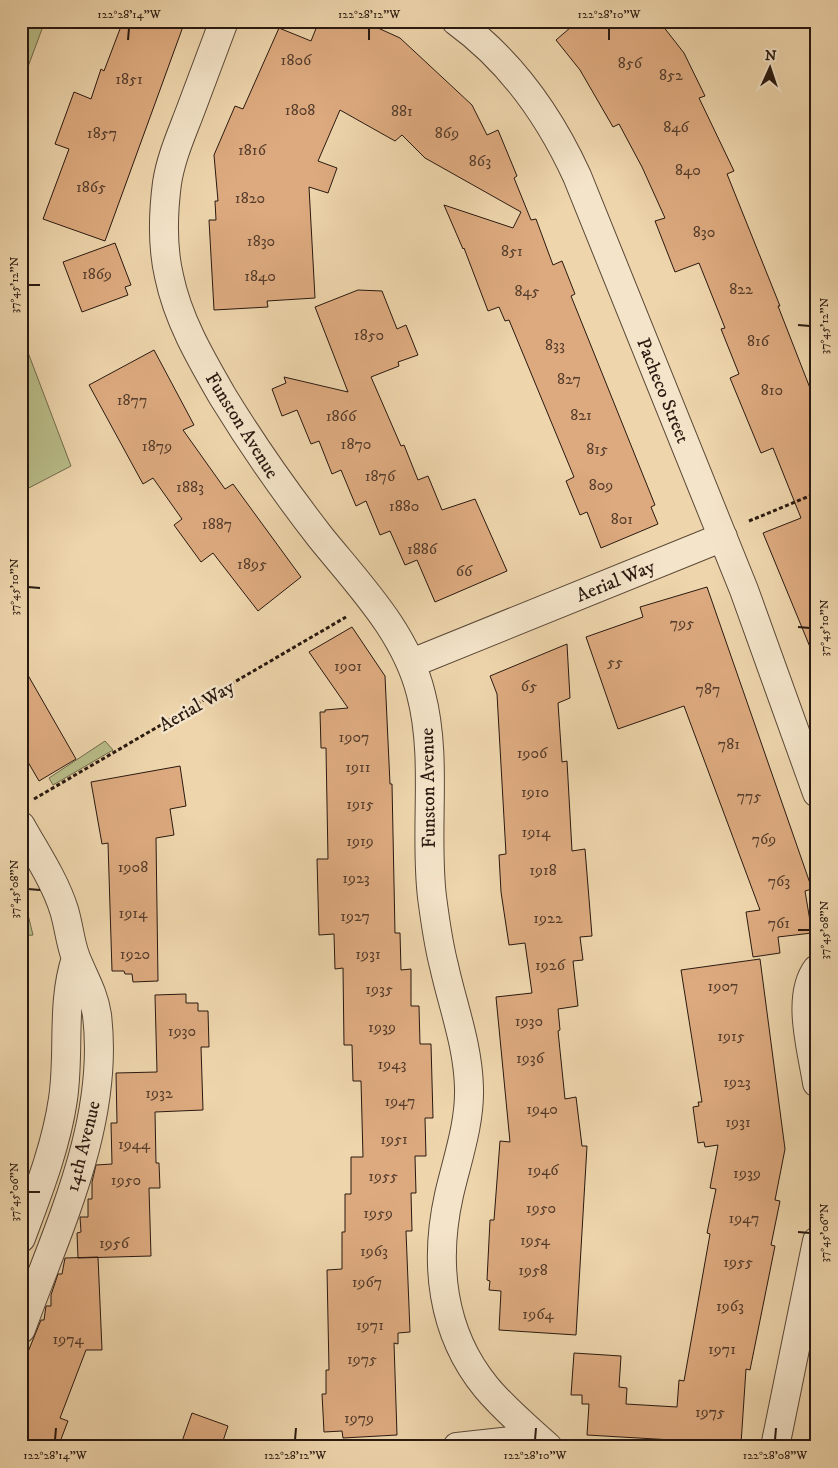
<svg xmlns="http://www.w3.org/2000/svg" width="838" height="1468" viewBox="0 0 838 1468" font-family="'IM FELL DW Pica',serif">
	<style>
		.green { fill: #b9bd89; stroke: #716b4c }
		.building { fill: #ddaa7f; stroke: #291910 }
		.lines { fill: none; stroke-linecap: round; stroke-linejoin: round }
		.minor-casing { stroke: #5a4837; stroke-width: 30 }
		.path { stroke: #291910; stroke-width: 3; stroke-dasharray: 4 2.5; stroke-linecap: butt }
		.minor { stroke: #f4e4c9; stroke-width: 28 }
		.ticks { fill: none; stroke: #291910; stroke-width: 2 }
		.labels { text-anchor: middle; stroke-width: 5; stroke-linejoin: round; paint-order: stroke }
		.number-label { font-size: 16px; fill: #563d2c }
		.street-label { font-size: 19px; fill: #291910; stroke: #f4e4c9 }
		.neatline { fill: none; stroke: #291910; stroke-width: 2 }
		.ticks-label { font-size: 12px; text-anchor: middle; fill: #291910 }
	</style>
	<rect width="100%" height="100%" fill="#eed5ac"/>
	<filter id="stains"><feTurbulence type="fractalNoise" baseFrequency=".004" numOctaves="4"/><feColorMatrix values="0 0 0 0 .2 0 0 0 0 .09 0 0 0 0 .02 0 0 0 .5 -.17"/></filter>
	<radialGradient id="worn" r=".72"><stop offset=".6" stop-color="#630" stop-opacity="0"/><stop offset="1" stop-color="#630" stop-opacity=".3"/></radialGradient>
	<path class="green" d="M 21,21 L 45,21 L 23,80 L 21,101 Z
		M 21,334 L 71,466 L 21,492 Z
		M 105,741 L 113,750 L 53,785 L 49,778 Z
		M 21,886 L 33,935 L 21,936 Z"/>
	<path class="building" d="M 123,21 L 185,21 L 105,241 L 43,219 L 69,149 L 55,144 L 74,92 L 91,99 L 101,69 L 104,71 Z
		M 319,21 L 381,21 L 378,28 L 400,38 L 472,105 L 487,135 L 498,130 L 517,176 L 514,178 L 531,220 L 536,219 L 553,265 L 562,261 L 575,294 L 571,296 L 655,505 L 651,507 L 658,524 L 601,548 L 587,512 L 580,515 L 566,481 L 574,477 L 509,320 L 505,321 L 499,307 L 488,311 L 464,248 L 463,249 L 444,205 L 513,228 L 521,212 L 425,158 L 402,135 L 395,141 L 340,110 L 318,161 L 337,168 L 328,193 L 309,187 L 315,298 L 267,301 L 268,307 L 214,310 L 209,220 L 216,220 L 215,201 L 218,201 L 214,155 L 235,106 L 243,109 L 279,28 L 311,41 Z
		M 578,21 L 659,21 L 684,53 L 705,96 L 699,98 L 734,171 L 727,174 L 780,306 L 778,306 L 817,406 L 817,664 L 763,533 L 801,518 L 773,448 L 761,453 L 730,378 L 739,374 L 721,329 L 725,328 L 699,263 L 675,272 L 655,221 L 665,218 L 642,167 L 619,124 L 613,127 L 580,70 L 556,40 Z
		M 115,243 L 131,285 L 125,287 L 128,295 L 82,312 L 63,262 Z
		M 358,290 L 382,291 L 397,329 L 406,325 L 418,355 L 398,362 L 399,366 L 371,377 L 401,446 L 404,445 L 418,480 L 428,476 L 442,510 L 475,499 L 507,571 L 435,602 L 417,560 L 405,565 L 390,531 L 380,535 L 366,501 L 356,506 L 341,470 L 332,474 L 319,441 L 311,444 L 297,410 L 282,416 L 272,389 L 286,383 L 284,377 L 348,392 L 315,307 Z
		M 154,350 L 194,425 L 183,430 L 225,489 L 233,484 L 301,577 L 258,611 L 213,553 L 201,562 L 174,525 L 182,519 L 153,478 L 143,484 L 89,385 Z
		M 707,587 L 812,889 L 805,891 L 812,933 L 778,937 L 780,953 L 753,957 L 746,912 L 760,910 L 684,706 L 618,729 L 586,637 L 643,617 L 640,607 Z
		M 352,627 L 385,676 L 390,784 L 392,784 L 395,933 L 400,933 L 401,970 L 411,969 L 411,1006 L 419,1006 L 420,1044 L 431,1044 L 433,1118 L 425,1118 L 426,1156 L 415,1156 L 416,1193 L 411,1193 L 412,1231 L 406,1231 L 410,1332 L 398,1333 L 398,1344 L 394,1343 L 397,1435 L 343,1438 L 342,1431 L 324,1432 L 322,1394 L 326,1394 L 326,1370 L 329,1370 L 327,1270 L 342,1269 L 342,1232 L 345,1232 L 345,1194 L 351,1194 L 351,1157 L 363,1157 L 361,1081 L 353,1081 L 352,1045 L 344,1045 L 343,968 L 335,969 L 334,934 L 319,935 L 317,859 L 328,859 L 326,748 L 321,748 L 320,712 L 325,712 L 325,710 L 348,708 L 309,652 Z
		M 567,644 L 570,698 L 558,703 L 562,762 L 567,761 L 572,851 L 585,849 L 592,936 L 580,937 L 583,960 L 573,961 L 578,1006 L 558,1009 L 560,1030 L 558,1031 L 565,1099 L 576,1097 L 582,1146 L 587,1146 L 576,1335 L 499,1330 L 501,1291 L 489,1290 L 490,1281 L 487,1280 L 490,1220 L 494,1220 L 500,1141 L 510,1142 L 496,997 L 532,993 L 525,943 L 509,945 L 501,892 L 499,855 L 506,854 L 497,694 L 490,676 Z
		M 21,663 L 76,759 L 39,781 L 21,750 Z
		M 180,766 L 186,806 L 170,809 L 174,835 L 156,838 L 158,981 L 133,982 L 132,974 L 125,974 L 124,971 L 112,971 L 108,843 L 102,844 L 91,782 Z
		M 760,959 L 785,1149 L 775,1200 L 780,1201 L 771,1245 L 775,1246 L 750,1370 L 746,1369 L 741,1444 L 587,1435 L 589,1404 L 582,1404 L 582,1395 L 571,1395 L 574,1353 L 621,1356 L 619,1387 L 627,1388 L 626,1404 L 677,1407 L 679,1380 L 684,1381 L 710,1234 L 707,1233 L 716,1189 L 710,1188 L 718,1145 L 705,1147 L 704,1142 L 698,1143 L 693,1107 L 699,1106 L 698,1102 L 702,1102 L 681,970 Z
		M 186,994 L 186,1003 L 198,1003 L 198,1011 L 208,1011 L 209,1047 L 201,1047 L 203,1110 L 155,1112 L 156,1163 L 159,1163 L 160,1188 L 149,1188 L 151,1256 L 78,1258 L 77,1233 L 81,1232 L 80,1217 L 88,1217 L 88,1199 L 92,1199 L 92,1182 L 96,1165 L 112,1164 L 111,1123 L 117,1123 L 116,1073 L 157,1072 L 155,995 Z
		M 98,1257 L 102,1350 L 86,1350 L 60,1418 L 68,1421 L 58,1447 L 21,1447 L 21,1369 L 41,1320 L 44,1320 L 46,1306 L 51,1306 L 51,1295 L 58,1274 L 62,1274 L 65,1258 Z
		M 192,1413 L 228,1426 L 221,1447 L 180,1447 Z"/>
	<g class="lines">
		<g class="minor-casing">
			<path id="minor" d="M 224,21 C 213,50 202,80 191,109 C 182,133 171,157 167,183 C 163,214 162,246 169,276 C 178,320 201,359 223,397 C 253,446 286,493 321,538 C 360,586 406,633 421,694 C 438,759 424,830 432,897 C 435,920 438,943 444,966 C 453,1007 468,1045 469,1088 C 470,1124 457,1160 449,1195 C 434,1262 441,1332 486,1387 C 504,1409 527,1428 548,1447
				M 456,21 C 511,61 549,115 577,176 L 744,590 L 817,793
				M 412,663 L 723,537
				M 21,826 C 36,853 55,881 64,910 C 69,926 70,943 76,958 C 84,978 94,994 97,1015 C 110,1123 57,1230 21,1329
				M 817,969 C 796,997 812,1050 817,1083
				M 21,1238 C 38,1192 56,1147 63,1099 C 70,1051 61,1004 76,958
				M 457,1447 L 538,1438
				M 775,1447 L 817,1241"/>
		</g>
		<path class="path" d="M 749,521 L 817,493
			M 34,799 L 346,617"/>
		<use href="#minor" class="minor"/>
	</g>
	<path class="ticks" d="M 128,40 L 129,28M 369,40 L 369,28M 609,40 L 609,28M 28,285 L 40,285M 798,325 L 810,326M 28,587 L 40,588M 798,627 L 810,628M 28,889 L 40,890M 798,930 L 810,930M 28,1192 L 40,1192M 798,1232 L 810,1233M 55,1440 L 56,1428M 295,1440 L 296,1428M 535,1440 L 536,1428M 775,1440 L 776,1428"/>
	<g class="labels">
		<g class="number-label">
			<text x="296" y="65">1806</text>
			<text x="630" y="68">856</text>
			<text x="671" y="80">852</text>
			<text x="129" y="84">1851</text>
			<text x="300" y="115">1808</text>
			<text x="402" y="116">881</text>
			<text x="676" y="132">846</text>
			<text x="102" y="138">1857</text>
			<text x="447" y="138">869</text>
			<text x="252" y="155">1816</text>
			<text x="480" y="166">863</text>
			<text x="688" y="175">840</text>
			<text x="91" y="192">1865</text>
			<text x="250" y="203">1820</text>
			<text x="704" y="237">830</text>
			<text x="261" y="246">1830</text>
			<text x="512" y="256">851</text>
			<text x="97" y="279">1869</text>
			<text x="260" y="281">1840</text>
			<text x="741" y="294">822</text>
			<text x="527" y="296">845</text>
			<text x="369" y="340">1850</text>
			<text x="758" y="346">816</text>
			<text x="555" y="350">833</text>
			<text x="569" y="384">827</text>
			<text x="772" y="395">810</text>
			<text x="132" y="405">1877</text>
			<text x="581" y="420">821</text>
			<text x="341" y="421">1866</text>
			<text x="356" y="449">1870</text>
			<text x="157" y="451">1879</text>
			<text x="597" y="454">815</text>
			<text x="380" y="481">1876</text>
			<text x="601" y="490">809</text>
			<text x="190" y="492">1883</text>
			<text x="404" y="511">1880</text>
			<text x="622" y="524">801</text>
			<text x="217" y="529">1887</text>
			<text x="422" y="554">1886</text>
			<text x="252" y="569">1895</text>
			<text x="464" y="576">66</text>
			<text x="682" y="628">795</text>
			<text x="615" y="667">55</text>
			<text x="348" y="671">1901</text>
			<text x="529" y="691">65</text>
			<text x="708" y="694">787</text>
			<text x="354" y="742">1907</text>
			<text x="729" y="749">781</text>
			<text x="532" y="758">1906</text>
			<text x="358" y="772">1911</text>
			<text x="535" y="797">1910</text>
			<text x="749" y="801">775</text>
			<text x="360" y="809">1915</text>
			<text x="536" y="837">1914</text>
			<text x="764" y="844">769</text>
			<text x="360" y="846">1919</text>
			<text x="133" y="872">1908</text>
			<text x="543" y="875">1918</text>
			<text x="356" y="883">1923</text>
			<text x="779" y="886">763</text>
			<text x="133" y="918">1914</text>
			<text x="355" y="921">1927</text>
			<text x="548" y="923">1922</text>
			<text x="779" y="928">761</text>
			<text x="135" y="959">1920</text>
			<text x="368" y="959">1931</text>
			<text x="550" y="970">1926</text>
			<text x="723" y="991">1907</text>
			<text x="379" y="994">1935</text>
			<text x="529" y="1026">1930</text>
			<text x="382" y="1032">1939</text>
			<text x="182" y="1036">1930</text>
			<text x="731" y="1041">1915</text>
			<text x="530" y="1063">1936</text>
			<text x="392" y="1069">1943</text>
			<text x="737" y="1087">1923</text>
			<text x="159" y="1098">1932</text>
			<text x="400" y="1106">1947</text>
			<text x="542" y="1114">1940</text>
			<text x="738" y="1127">1931</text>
			<text x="394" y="1144">1951</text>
			<text x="134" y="1149">1944</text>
			<text x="543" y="1175">1946</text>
			<text x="747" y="1178">1939</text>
			<text x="383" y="1181">1955</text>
			<text x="126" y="1185">1950</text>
			<text x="541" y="1213">1950</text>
			<text x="378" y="1218">1959</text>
			<text x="744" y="1223">1947</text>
			<text x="535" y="1245">1954</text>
			<text x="114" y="1248">1956</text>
			<text x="374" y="1256">1963</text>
			<text x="738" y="1267">1955</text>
			<text x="533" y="1275">1958</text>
			<text x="367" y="1287">1967</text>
			<text x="730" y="1311">1963</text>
			<text x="538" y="1319">1964</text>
			<text x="370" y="1330">1971</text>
			<text x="68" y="1344">1974</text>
			<text x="722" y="1354">1971</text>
			<text x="362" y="1364">1975</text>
			<text x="710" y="1417">1975</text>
			<text x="359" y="1423">1979</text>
		</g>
		<g class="street-label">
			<text transform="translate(664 390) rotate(68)" y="7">Pacheco Street</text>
			<text transform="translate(243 425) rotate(58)" y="7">Funston Avenue</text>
			<text transform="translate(615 580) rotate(-22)" y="7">Aerial Way</text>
			<text transform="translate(196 705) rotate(-30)" y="7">Aerial Way</text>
			<text transform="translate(427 788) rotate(-91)" y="7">Funston Avenue</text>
			<text transform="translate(82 1146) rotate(-76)" y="7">14th Avenue</text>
		</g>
	</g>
	<rect width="838" height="1468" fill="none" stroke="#eed5ac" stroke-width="55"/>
	<g transform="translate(770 68) rotate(3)" stroke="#f4e4c9" stroke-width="4" paint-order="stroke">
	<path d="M0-4L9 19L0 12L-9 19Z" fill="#291910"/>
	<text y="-8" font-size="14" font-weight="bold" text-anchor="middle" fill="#291910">N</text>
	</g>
	<rect x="28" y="28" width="782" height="1412" class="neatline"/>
	<g class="ticks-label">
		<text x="129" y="18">122°28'14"W</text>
		<text x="369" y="18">122°28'12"W</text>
		<text x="609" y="18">122°28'10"W</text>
		<text transform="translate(14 285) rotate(-90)" y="4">37°45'12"N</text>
		<text transform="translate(824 326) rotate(-90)" y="4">37°45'12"N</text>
		<text transform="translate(14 587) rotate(-90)" y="4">37°45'10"N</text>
		<text transform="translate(824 628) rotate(-90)" y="4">37°45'10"N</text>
		<text transform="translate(14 889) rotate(-90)" y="4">37°45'08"N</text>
		<text transform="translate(824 930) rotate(-90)" y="4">37°45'08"N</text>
		<text transform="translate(14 1192) rotate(-90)" y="4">37°45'06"N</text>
		<text transform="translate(824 1233) rotate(-90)" y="4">37°45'06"N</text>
		<text x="55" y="1459">122°28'14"W</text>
		<text x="295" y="1459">122°28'12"W</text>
		<text x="535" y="1459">122°28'10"W</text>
		<text x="775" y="1459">122°28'08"W</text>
	</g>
	<rect width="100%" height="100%" filter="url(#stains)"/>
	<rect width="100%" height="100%" fill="url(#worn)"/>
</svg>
